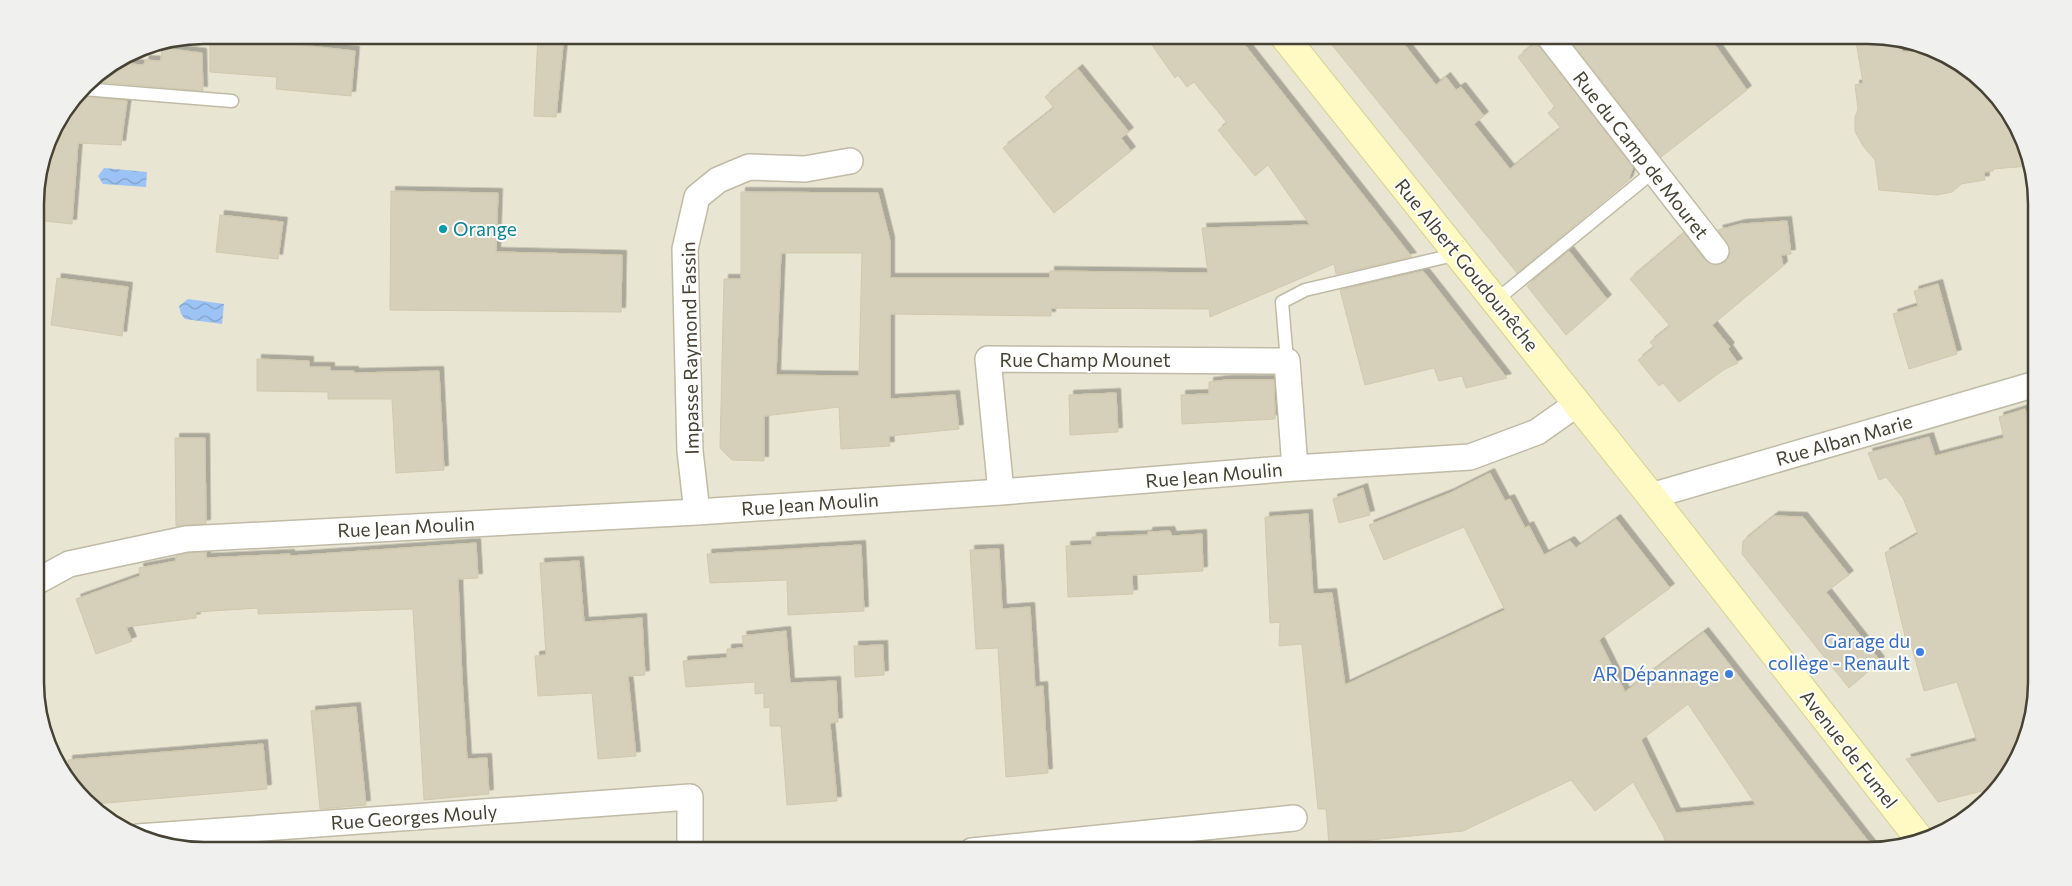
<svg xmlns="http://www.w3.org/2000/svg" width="2072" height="886" viewBox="0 0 2072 886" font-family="Commissioner,sans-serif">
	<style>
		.residential { fill: #e8e5d2 }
		.water { fill: url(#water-waves) }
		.building { fill: #d6cfb9; stroke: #d1c9ac; fill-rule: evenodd; filter: url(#shadow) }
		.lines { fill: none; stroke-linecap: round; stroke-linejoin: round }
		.lane-casing { stroke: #c0bba7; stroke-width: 15 }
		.street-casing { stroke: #c0bba7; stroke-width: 28 }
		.secondary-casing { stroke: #d6d091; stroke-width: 30 }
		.lane { stroke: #fff; stroke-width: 12 }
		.street { stroke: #fff; stroke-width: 25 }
		.secondary { stroke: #fffac3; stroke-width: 28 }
		.culture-dot { fill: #0f9aa8; stroke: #fff; stroke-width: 2 }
		.shop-dot { fill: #3f7fe0; stroke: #fff; stroke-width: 2 }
		.labels { text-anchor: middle; stroke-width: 4; stroke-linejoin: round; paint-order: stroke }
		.street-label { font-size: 19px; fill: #464234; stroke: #fff }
		.culture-label { font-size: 19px; fill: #0d838f; stroke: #fff; text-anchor: start }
		.shop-label { font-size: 19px; fill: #366cbe; stroke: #fff; text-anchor: end }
		.rim { fill: none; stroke: #464234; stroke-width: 2.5 }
	</style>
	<defs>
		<pattern id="water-waves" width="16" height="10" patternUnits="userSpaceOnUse" patternTransform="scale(1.25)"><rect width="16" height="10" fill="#9cc3f5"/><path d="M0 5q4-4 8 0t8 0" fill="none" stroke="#81a0c7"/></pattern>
		<filter id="shadow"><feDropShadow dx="4.5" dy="-4.5" stdDeviation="0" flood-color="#0004"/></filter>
	</defs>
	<rect width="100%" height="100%" fill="#f4f1e5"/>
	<path class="residential" d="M 203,35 L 1869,35 L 1933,48 L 2002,101 L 2036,182 L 2037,683 L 2024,747 L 2002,785 L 1962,822 L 1879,851 L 203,851 L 139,838 L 70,785 L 36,705 L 35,192 L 53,129 L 92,77 L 139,48 Z"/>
	<path class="water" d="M 104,168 L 147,172 L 146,187 L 103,184 L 98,176 Z
		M 188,299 L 224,304 L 222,324 L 185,319 L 181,314 L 179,306 Z"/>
	<path class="building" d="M 210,35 L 301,35 L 300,45 L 355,51 L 351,96 L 276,89 L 277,77 L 210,72 Z
		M 538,35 L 564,35 L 556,117 L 534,116 Z
		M 1145,35 L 1237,35 L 1412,257 L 1336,274 L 1334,264 L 1210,317 L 1209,309 L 1051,308 L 1051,316 L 890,314 L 890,399 L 955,395 L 959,429 L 889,436 L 890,446 L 841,449 L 839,407 L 764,416 L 764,461 L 732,460 L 720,448 L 724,279 L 741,279 L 741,192 L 878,193 L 890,241 L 890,278 L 1050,278 L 1050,271 L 1208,273 L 1202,228 L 1310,225 L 1268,165 L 1255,176 L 1218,130 L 1227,123 L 1194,82 L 1187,87 L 1178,75 L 1175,78 ZM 781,253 L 862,253 L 859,376 L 776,375 Z
		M 1324,35 L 1397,35 L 1436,85 L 1446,77 L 1456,90 L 1461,87 L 1484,116 L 1474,124 L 1510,169 L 1561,128 L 1548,113 L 1555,107 L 1518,57 L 1536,42 L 1633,167 L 1628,181 L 1517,273 Z
		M 1566,35 L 1708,35 L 1747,90 L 1661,157 Z
		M 1855,35 L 1869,35 L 1901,42 L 1902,52 L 1936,50 L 2002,101 L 2029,166 L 1993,169 L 1993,171 L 1984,172 L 1985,180 L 1961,184 L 1952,192 L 1937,195 L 1879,190 L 1875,160 L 1863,146 L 1855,131 L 1855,117 L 1858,109 L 1855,85 L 1863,83 Z
		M 162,48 L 202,53 L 203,91 L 89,81 L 115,63 L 144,65 L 145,60 L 161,61 Z
		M 1078,69 L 1129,132 L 1121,138 L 1131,151 L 1054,213 L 1003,148 L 1054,108 L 1045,97 Z
		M 78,95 L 127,101 L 121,145 L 78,143 L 72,224 L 35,220 L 35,192 L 52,129 Z
		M 391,191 L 498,193 L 496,252 L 622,255 L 621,312 L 390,310 Z
		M 220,215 L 283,222 L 278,259 L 216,252 Z
		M 1787,221 L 1791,254 L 1781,255 L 1783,266 L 1712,325 L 1730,347 L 1728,349 L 1738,363 L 1725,369 L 1679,402 L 1663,383 L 1659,386 L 1638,360 L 1654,347 L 1650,342 L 1670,326 L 1630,279 L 1684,233 L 1705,260 L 1717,265 L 1725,262 L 1730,250 L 1718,230 L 1741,224 Z
		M 1569,251 L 1607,299 L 1566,335 L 1527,286 Z
		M 1423,271 L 1428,277 L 1507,378 L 1466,388 L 1462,376 L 1439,381 L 1434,368 L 1365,385 L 1340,290 Z
		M 57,278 L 128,287 L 122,336 L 51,325 Z
		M 1938,284 L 1957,354 L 1909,369 L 1893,314 L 1918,306 L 1914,291 Z
		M 257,359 L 309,361 L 309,367 L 330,367 L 330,371 L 354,371 L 354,373 L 439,371 L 444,470 L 396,473 L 392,399 L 328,399 L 328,392 L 257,391 Z
		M 1226,380 L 1274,380 L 1275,419 L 1182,424 L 1181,395 L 1209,394 L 1209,382 Z
		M 1116,393 L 1118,432 L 1070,435 L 1069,395 Z
		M 2025,409 L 2031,430 L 2036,429 L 2037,683 L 2024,747 L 2002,786 L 1938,802 L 1906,759 L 1977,741 L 1957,682 L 1924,691 L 1909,637 L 1906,640 L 1885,553 L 1918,534 L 1903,498 L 1886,477 L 1879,480 L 1868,453 L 1929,437 L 1935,456 L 2004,438 L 1999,417 Z
		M 175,438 L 205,438 L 206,524 L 176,526 Z
		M 1490,473 L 1505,501 L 1510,499 L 1525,528 L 1529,526 L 1544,555 L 1570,541 L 1576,548 L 1616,519 L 1670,588 L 1599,640 L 1625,692 L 1704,632 L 1876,851 L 1682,851 L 1681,842 L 1665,843 L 1664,837 L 1633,782 L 1595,811 L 1571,780 L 1463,831 L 1329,844 L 1326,809 L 1318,809 L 1302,644 L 1279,646 L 1280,622 L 1270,623 L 1265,517 L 1308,514 L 1313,594 L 1332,593 L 1345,685 L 1505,610 L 1464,527 L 1384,560 L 1369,525 L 1450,493 ZM 1688,704 L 1756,805 L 1676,813 L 1641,740 Z
		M 1363,488 L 1370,515 L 1339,523 L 1333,499 Z
		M 1774,516 L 1803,517 L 1849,575 L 1826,592 L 1880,661 L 1849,688 L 1742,554 L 1743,541 Z
		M 1170,531 L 1172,536 L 1202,534 L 1203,571 L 1132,575 L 1133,594 L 1068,597 L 1066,546 L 1092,545 L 1092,537 L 1148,535 L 1148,532 Z
		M 476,543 L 478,578 L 458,579 L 462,677 L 467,759 L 487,758 L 489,794 L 424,800 L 413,609 L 258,614 L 258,608 L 196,612 L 196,618 L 126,627 L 132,641 L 96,654 L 76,599 L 140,576 L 139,568 L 176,561 L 176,556 L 188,553 L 206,552 L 206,558 L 290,554 L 290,556 Z
		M 861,545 L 864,611 L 788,615 L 787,580 L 710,583 L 707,554 Z
		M 999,549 L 1002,609 L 1030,607 L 1035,687 L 1043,686 L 1048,773 L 1006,777 L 998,648 L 976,649 L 970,550 Z
		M 579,561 L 584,622 L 642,618 L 645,675 L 628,676 L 636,756 L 598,759 L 592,693 L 538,696 L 535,656 L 546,655 L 540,563 Z
		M 786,631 L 790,683 L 836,681 L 838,722 L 830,723 L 837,801 L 787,805 L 781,726 L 770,726 L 770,707 L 764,708 L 764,693 L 755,694 L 755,682 L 686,687 L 683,661 L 727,658 L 727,649 L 744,648 L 742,636 Z
		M 883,645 L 884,675 L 855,677 L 854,646 Z
		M 356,707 L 366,805 L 320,809 L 311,711 Z
		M 263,744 L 267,789 L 95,804 L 70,785 L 68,760 Z"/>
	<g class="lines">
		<g class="lane-casing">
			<path id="lane" d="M 83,89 L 232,101
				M 1495,301 L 1654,171
				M 1287,361 L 1282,302 L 1305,290 L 1458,254"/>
		</g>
		<g class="street-casing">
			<path id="street" d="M 1548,35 L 1716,251
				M 1001,492 L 988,359 L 1287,361 L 1295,468
				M 1651,496 L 2036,384
				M 697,512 L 690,451 L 685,249 L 697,197 L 718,180 L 749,167 L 805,169 L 850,161
				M 36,582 L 69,564 L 186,539 L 697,512 L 1001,492 L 1295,468 L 1470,457 L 1537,432 L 1578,403
				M 138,837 L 690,797 L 690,851
				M 972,851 L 1294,818"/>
		</g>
		<g class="secondary-casing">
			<path id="secondary" d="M 1283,35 L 1651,496 L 1918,837"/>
		</g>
		<use href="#lane" class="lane"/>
		<use href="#street" class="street"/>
		<use href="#secondary" class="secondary"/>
	</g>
	<circle class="culture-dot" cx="443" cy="229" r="5"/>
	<g class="shop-dot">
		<circle cx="1920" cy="652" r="5"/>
		<circle cx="1729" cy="674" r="5"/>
	</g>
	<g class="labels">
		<g class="street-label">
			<text transform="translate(1641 155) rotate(52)" y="7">Rue du Camp de Mouret</text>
			<text transform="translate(1467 265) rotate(51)" y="7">Rue Albert Goudounêche</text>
			<text transform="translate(690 348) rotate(-91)" y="7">Impasse Raymond Fassin</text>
			<text x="1085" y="367">Rue Champ Mounet</text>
			<text transform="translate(1844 440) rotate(-16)" y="7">Rue Alban Marie</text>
			<text transform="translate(1214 475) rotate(-5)" y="7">Rue Jean Moulin</text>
			<text transform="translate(810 504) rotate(-4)" y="7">Rue Jean Moulin</text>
			<text transform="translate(406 527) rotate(-3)" y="7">Rue Jean Moulin</text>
			<text transform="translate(1849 749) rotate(52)" y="7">Avenue de Fumel</text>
			<text transform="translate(414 817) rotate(-4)" y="7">Rue Georges Mouly</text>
		</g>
		<g class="culture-label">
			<text x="453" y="236">Orange</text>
		</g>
		<g class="shop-label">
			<text x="1910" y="648">Garage du<tspan x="1910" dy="22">collège - Renault</tspan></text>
			<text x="1719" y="681">AR Dépannage</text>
		</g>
	</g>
	<path d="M0 0H2072V886H0ZM204 44H1868A160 160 0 0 1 2028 204V682A160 160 0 0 1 1868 842H204A160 160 0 0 1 44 682V204A160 160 0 0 1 204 44Z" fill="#f0f0ef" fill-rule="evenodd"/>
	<path class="rim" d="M204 44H1868A160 160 0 0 1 2028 204V682A160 160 0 0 1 1868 842H204A160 160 0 0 1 44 682V204A160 160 0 0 1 204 44Z"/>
</svg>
